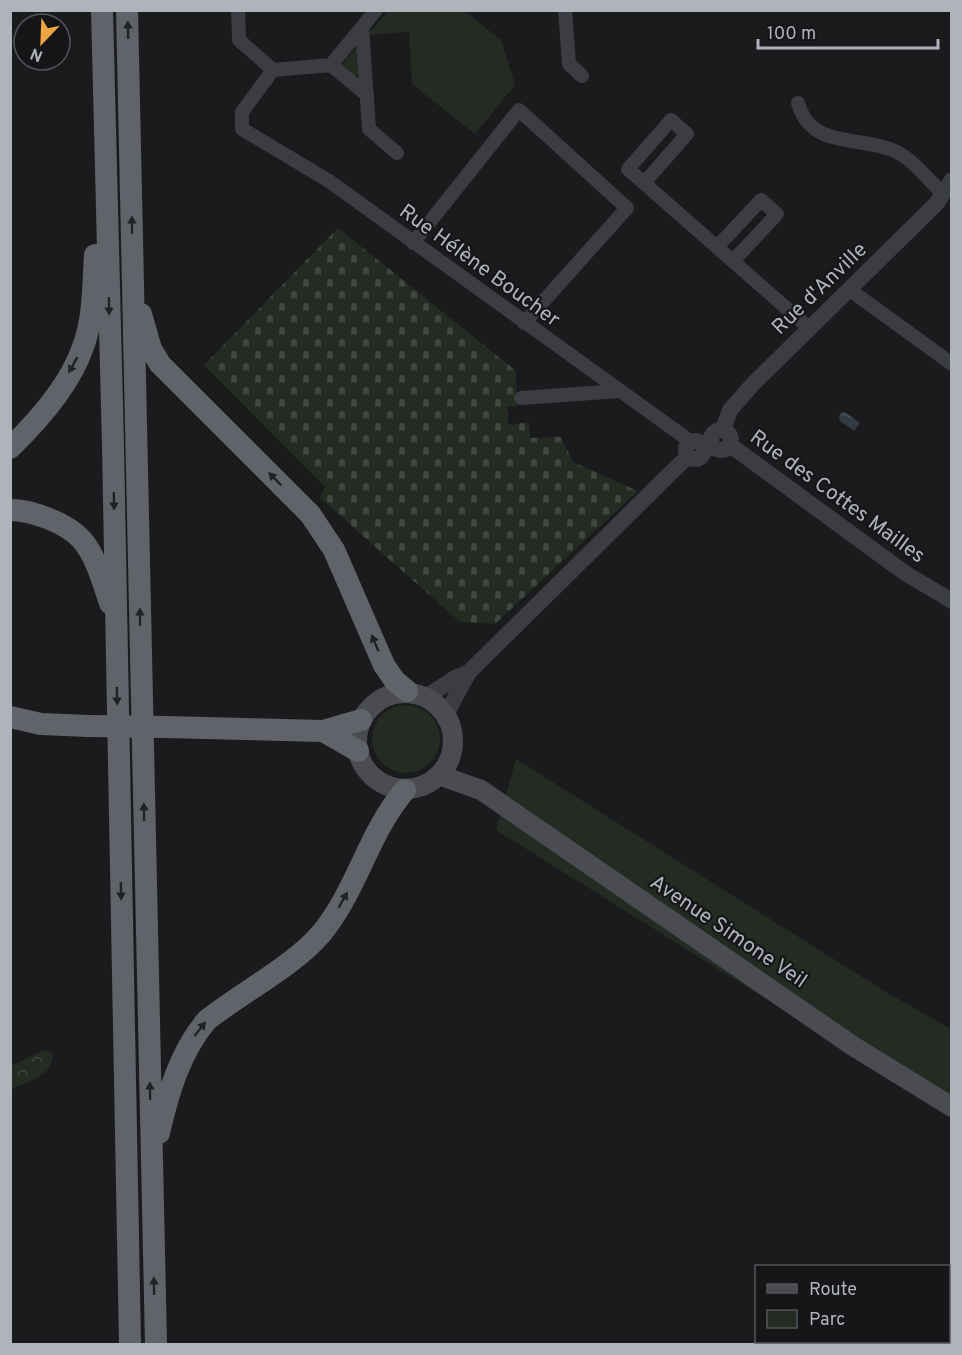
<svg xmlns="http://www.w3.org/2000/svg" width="962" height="1355" viewBox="0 0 962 1355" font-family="Overpass,sans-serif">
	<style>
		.green { fill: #232b23 }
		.forest { fill: url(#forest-crowns) }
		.cemetery { fill: url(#cemetery-stones) }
		.water { fill: url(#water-ripples) }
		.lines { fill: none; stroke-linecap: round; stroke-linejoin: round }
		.minor { stroke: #3c3d42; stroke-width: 14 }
		.tertiary { stroke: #3c3d42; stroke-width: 16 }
		.secondary { stroke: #4a4c52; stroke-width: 20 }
		.trunk { stroke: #60646a; stroke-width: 22 }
		.trunk-bridge { stroke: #60646a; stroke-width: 22 }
		.oneway { fill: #212224 }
		.labels { text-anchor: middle; stroke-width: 4.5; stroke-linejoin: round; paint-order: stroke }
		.street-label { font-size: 21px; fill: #aeb3bc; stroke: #161618 }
	</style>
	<defs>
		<pattern id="forest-crowns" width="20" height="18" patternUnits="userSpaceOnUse" patternTransform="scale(1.5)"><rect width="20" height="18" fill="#232b23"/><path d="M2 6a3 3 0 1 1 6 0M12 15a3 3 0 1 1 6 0" fill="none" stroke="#404741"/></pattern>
		<pattern id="cemetery-stones" width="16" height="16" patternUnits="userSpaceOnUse" patternTransform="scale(1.5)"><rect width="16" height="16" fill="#232b23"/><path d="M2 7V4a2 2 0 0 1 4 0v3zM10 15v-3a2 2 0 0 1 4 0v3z" fill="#404741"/></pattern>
		<pattern id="water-ripples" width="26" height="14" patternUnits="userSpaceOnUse" patternTransform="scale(1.5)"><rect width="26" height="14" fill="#313b41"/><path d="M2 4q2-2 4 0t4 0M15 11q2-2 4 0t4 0" fill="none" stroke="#4c555a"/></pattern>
	</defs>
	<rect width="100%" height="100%" fill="#1b1b1d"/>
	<path class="green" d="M 388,11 L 464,11 L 501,40 L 515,85 L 475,134 L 412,84 L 409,32 L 367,35 Z
		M 359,44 L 361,70 L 355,78 L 341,66 Z
		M372 739a34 34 0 1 1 68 0a34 34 0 1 1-68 0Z
		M 516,759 L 886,992 L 951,1029 L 951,1115 L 496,830 Z"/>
	<path class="forest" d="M 44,1050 L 53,1053 C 54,1076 29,1081 11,1089 L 11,1066 Z"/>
	<path class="cemetery" d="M 338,228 L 516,371 L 517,406 L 507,407 L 508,425 L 529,422 L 530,438 L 561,437 L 573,462 L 638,491 L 495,624 L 460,622 L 320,498 L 325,487 L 204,365 Z"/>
	<path class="water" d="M 845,412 L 860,423 L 854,431 L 839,420 L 840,413 Z"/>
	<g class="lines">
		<path class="minor" d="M 238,10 L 239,40 L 273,70
			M 376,10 L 331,65 L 273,70 L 242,112 L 242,129 L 329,181 L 690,441
			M 565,10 L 569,64 L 582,76
			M 362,27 L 369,129 L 397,153
			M 331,65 L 367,95
			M 798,103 C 811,150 860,135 895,151 C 913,159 929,181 943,194
			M 644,183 L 687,134 L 671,120 L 628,169 L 809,328
			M 413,243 L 519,110 L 627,208 L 524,323
			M 717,247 L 761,200 L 777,214 L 733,261
			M 850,290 L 952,364
			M 521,398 L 620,391"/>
		<path class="tertiary" d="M 723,430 L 730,410 L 753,384 L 936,204 L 952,180
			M711 440a10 10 0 1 1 20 0a10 10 0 1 1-20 0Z
			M686 450a9 9 0 1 1 18 0a9 9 0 1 1-18 0Z
			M 730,445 L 905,573 L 952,601
			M 426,697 L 455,678 L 469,672
			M 446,714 L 469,672 L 688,456"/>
		<path class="secondary" d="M357 741a48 48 0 1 1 96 0a48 48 0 1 1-96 0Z
			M 439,775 L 481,790 L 853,1046 L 952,1107"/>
		<path class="trunk" d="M 102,10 L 113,446 L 130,1344
			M 127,10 L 156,1344
			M 141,314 L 151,349 L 160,364 L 310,514 L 334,550 L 384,665 L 395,681 L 407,691
			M 10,448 C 39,420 70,385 83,347 C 94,318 93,284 95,255
			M 10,510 C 32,510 67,523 82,540 C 96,556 103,583 110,603
			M 10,717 L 41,724 L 89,726
			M 165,727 L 323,731 L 361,720
			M 323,731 L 358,751
			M 159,1133 C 168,1093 180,1052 207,1020 C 241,993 293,966 320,935 C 357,891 368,833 405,790"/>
		<path class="trunk-bridge" d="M 89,726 L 165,727"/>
	</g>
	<defs><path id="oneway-solid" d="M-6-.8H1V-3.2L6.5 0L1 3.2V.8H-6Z" transform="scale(1.5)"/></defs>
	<g class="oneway">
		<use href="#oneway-solid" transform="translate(128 30) rotate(-91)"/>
		<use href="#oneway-solid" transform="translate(132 225) rotate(-91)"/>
		<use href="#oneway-solid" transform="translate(109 306) rotate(89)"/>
		<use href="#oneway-solid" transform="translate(73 365) rotate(119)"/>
		<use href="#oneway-solid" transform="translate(275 479) rotate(-135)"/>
		<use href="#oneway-solid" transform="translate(114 501) rotate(89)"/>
		<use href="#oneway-solid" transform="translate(140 617) rotate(-91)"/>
		<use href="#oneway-solid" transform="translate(375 643) rotate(-113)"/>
		<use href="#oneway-solid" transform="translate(117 696) rotate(89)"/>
		<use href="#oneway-solid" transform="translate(144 812) rotate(-91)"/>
		<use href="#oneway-solid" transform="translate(121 891) rotate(89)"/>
		<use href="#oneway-solid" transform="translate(343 900) rotate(-60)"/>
		<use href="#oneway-solid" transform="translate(200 1029) rotate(-52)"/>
		<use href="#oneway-solid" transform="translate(150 1091) rotate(-91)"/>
		<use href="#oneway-solid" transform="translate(154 1286) rotate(-91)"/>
	</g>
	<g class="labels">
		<g class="street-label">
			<text transform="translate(480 265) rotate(36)" y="7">Rue Hélène Boucher</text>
			<text transform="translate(819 288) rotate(-44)" y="7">Rue d'Anville</text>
			<text transform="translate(838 496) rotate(36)" y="7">Rue des Cottes Mailles</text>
			<text transform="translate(729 931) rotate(34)" y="7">Avenue Simone Veil</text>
		</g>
	</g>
	<rect width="962" height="1355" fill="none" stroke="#aeb3bc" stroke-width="24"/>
	<rect x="755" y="1265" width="195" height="78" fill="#161618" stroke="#53555a" stroke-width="1.5"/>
	<rect x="767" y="1284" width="30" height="9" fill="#4a4c52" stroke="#53555a" stroke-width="1.5"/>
	<text x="809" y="1295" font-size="18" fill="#aeb3bc">Route</text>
	<rect x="767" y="1310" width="30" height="18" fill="#232b23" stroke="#53555a" stroke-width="1.5"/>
	<text x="809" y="1325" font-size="18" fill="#aeb3bc">Parc</text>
	<g transform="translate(42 42) rotate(203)"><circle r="28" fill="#161618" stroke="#53555a" stroke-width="1.5"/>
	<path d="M0-4.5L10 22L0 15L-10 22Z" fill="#eea542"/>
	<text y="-9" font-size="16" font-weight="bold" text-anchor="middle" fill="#aeb3bc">N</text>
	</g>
	<path d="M758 39v9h180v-9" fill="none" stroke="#aeb3bc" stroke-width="3"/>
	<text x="767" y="39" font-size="18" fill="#aeb3bc" stroke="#161618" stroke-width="4.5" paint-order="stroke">100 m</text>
</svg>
